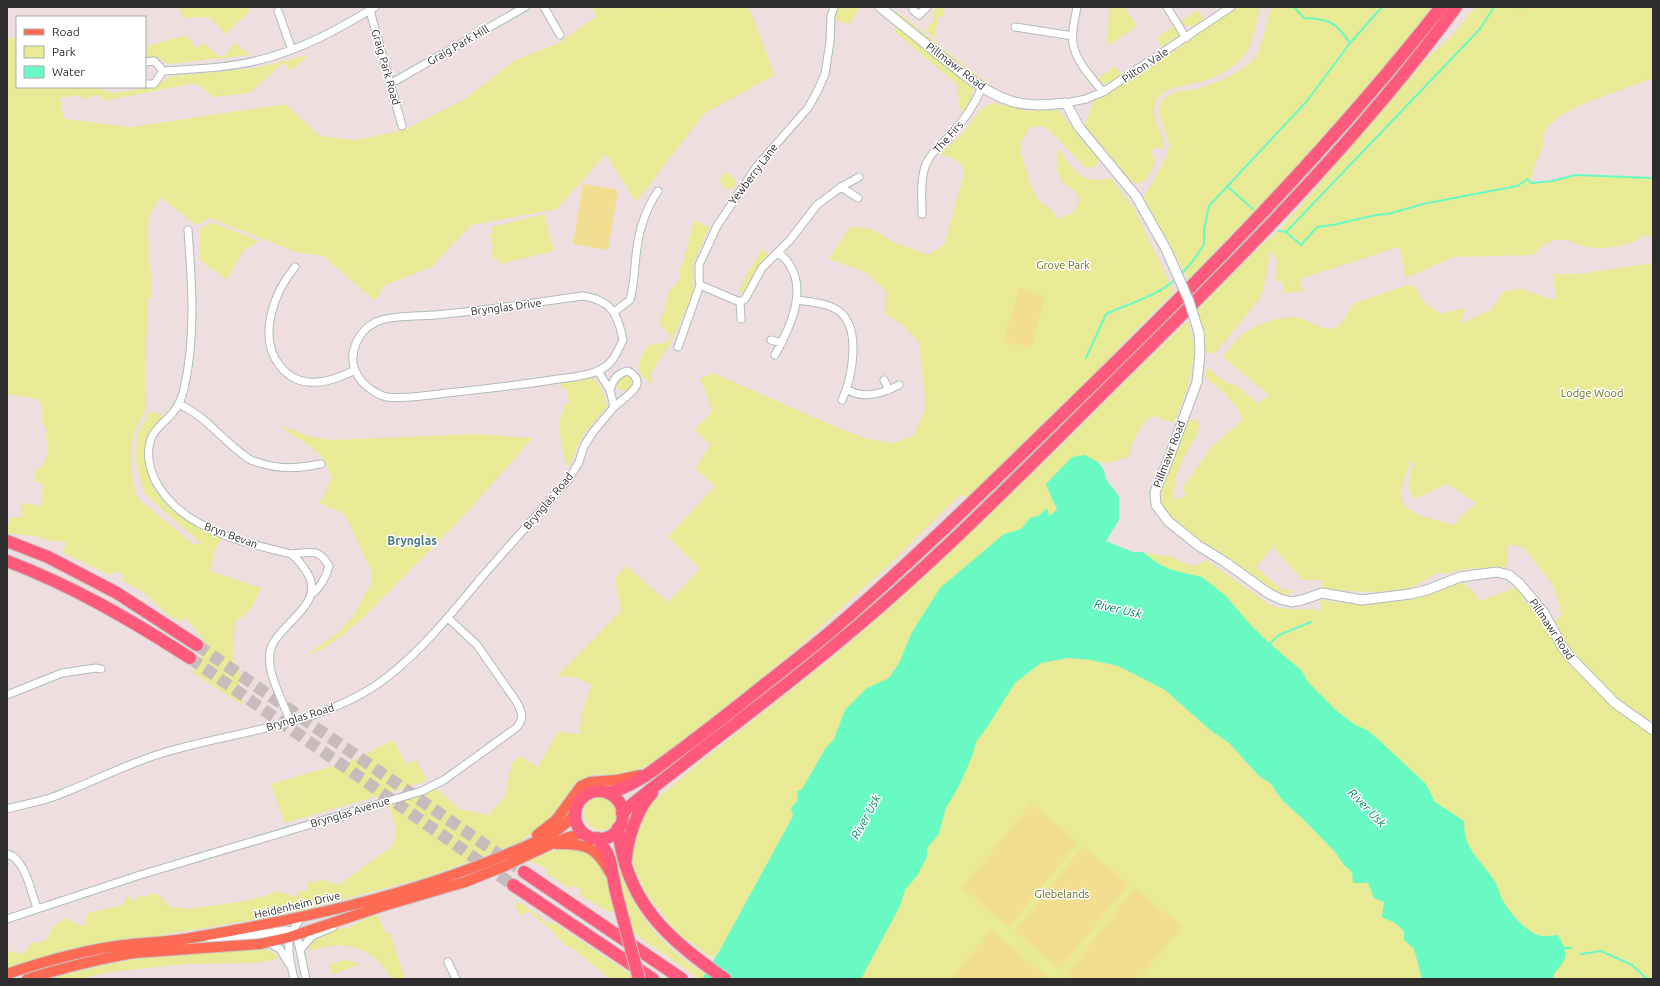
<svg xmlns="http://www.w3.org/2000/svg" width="1660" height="986" viewBox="0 0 1660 986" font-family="Ubuntu,sans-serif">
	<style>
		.green { fill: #e8ea96; fill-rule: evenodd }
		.pitch { fill: #f2de91 }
		.water { fill: #69fac4 }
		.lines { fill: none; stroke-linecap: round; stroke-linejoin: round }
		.stream { stroke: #69fac4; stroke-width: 2 }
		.highway-tunnel { stroke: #c8bbbb; stroke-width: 12; stroke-dasharray: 12 6; stroke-linecap: butt }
		.street-casing { stroke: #aebbbd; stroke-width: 9 }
		.secondary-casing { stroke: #aebbbd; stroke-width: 11 }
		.primary-casing { stroke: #c4c4c4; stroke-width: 12 }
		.highway-casing { stroke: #c4c4c4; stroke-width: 14 }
		.street { stroke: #fff; stroke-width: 7 }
		.secondary { stroke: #fff; stroke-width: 9 }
		.primary { stroke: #fd6b55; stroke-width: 10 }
		.highway { stroke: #ff5a7b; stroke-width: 12 }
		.secondary-bridge-casing { stroke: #aebbbd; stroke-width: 11; stroke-linecap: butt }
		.highway-bridge-casing { stroke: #c4c4c4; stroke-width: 14; stroke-linecap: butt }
		.secondary-bridge { stroke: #fff; stroke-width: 9 }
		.highway-bridge { stroke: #ff5a7b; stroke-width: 12 }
		.labels { text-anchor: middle; stroke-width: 3; stroke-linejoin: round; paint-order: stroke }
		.street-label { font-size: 11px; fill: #2d2d2d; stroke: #fff }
		.park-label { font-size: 11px; fill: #647314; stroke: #fff }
		.neighbourhood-label { font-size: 12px; font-weight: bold; fill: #487883; stroke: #fff }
		.water-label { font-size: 12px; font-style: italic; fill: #058660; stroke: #fff }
	</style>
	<rect width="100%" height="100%" fill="#efdedf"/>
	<path class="green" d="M 179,7 L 246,7 L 250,11 L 226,34 L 209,17 L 183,18 Z
		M 591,7 L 659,7 L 663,9 L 673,7 L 749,7 L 775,75 L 705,113 L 636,202 L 606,154 L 557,209 L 471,225 L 432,267 L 385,285 L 375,301 L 323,256 L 296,252 L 209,218 L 196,225 L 160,197 L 150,214 L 148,228 L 152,298 L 148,298 L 145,373 L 146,408 L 133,436 L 131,451 L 131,469 L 134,483 L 135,494 L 141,501 L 193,544 L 200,545 L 198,541 L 144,493 L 136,461 L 137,435 L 150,411 L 164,416 C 153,426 148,435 146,450 C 143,484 166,509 194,525 C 202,530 213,533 222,537 L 215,551 L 210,571 L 261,588 C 255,602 250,615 235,620 L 233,654 L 235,663 L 240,670 L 241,679 L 238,694 L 242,699 L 244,706 L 193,673 C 195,667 200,664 202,657 L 197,650 L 206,644 C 201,633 192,627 186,618 L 182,621 C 166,618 154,599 141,591 C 136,587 130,585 124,582 L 122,580 L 124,576 L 117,572 L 112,573 L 110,575 L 64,553 L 64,548 L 66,542 L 49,541 L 40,537 L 7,533 L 7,526 L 10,524 L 9,520 L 13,517 L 20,518 L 23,513 L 21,505 L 24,503 L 42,506 L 41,497 L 43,486 L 41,483 L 34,481 L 35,471 L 44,464 L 48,453 L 46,435 L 47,432 L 46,428 L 42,423 L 42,407 L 38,399 L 7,394 L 7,39 L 15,38 L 17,42 L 17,87 L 98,87 L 100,89 L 113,93 L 157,87 L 167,78 L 175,76 L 255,68 L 309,55 L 291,71 L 283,63 L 250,93 L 213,97 L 199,85 L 190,84 L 103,101 L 101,95 L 82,99 L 80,95 L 60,98 L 64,119 L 131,127 L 285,104 L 320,136 L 355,140 L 404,130 L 465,99 L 515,60 L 557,44 L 597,16 Z
		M 837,7 L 860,7 L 853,20 L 848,24 L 837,21 L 835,14 Z
		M 935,7 L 944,7 L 943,17 L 938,16 L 935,38 L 925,29 L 933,21 Z
		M 1110,7 L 1124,7 L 1137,26 L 1109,45 L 1107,42 Z
		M 1235,7 L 1260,7 C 1257,21 1253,45 1244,56 C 1232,70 1213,79 1196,83 C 1182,87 1160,87 1155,105 C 1150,121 1167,134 1163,149 L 1155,148 L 1151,150 L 1155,161 C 1153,171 1148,182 1137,184 L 1131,181 L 1085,126 L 1091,106 L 1095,100 L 1143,72 L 1228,14 Z
		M 1273,7 L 1431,7 C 1360,106 1272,192 1188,280 L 1170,245 L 1143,201 L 1145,194 C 1151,186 1169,156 1169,146 C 1169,131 1150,111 1165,98 C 1174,90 1186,91 1196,89 C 1212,85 1252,69 1258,53 C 1263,40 1266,25 1270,12 Z
		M 1475,7 L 1653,7 L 1653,78 L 1583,104 L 1563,114 L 1550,124 L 1545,131 L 1542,150 L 1535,164 L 1531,182 L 1552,181 L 1575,175 L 1653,178 L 1653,237 C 1650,236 1647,235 1644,236 C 1640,237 1637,241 1633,242 C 1624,245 1613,248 1603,248 C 1571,251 1563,223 1533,255 L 1454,257 L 1406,278 L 1399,247 L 1300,279 L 1303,291 L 1284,293 L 1282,281 L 1276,281 L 1277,261 L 1271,249 L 1265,283 L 1261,297 L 1218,350 L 1212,354 L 1205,351 L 1203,328 L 1197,310 L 1263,244 L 1279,231 L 1427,58 L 1452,36 Z
		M 1197,10 L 1204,19 L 1192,27 L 1184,25 L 1181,21 Z
		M 899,13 L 979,77 L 1003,93 L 1001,94 L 978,79 L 897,14 Z
		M 1176,25 L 1179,32 L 1179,35 L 1162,47 L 1156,38 Z
		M 899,27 L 974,86 C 972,96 970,105 965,113 L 963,113 C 957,105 959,95 958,85 L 896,33 L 895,29 Z
		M 186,35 L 196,48 L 204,43 L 219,56 L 224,56 L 235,43 L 250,55 L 168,64 L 157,57 L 145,57 L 145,42 L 147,42 L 148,46 Z
		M 1115,66 L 1122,75 L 1108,84 L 1102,82 L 1098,78 Z
		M 994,103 L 1029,111 L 1059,110 L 1083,142 L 1100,161 L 1094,167 L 1086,168 L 1048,129 L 1040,126 L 1029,128 L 1022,142 L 1022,156 L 1031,186 L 1039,201 L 1051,210 L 1059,220 L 1064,214 L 1070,216 C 1078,208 1084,198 1073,190 C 1069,186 1064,185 1061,180 C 1056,171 1057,159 1058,149 C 1075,169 1080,186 1111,178 L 1135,210 L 1174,292 L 1014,455 L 969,497 L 960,495 L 888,566 L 799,647 L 702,729 L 652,763 L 624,777 L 595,774 L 576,783 L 550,819 L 519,843 L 428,877 L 300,911 L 211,927 L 73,949 L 7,970 L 7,953 L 13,951 L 21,954 L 24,953 L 30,945 L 34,942 L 43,942 L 48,937 L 52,928 L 65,918 L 85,927 L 87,913 L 124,905 L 126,898 L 129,895 L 132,901 L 137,900 L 138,896 L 146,897 L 151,894 L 157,894 L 172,908 L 179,907 L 184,909 C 197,908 268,899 274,892 L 280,892 L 297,897 L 298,892 L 308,890 L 307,883 L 312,881 L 316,883 L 318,879 C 326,880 333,885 340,884 L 394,845 L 396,828 L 387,801 L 434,786 L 459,809 L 488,815 L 505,797 L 512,763 L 520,756 L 538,767 L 558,732 L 579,734 L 583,709 L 592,685 L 577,678 L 557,676 L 621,611 L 615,578 L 626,566 L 668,602 L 700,569 L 668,537 L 715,486 L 695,468 L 711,445 L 694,430 L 712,412 L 709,400 L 700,379 L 713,373 L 836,427 L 867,439 L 892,443 L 914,436 L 926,407 L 919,343 L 903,325 L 885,314 L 887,292 L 865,272 L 829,259 L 850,227 L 869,228 L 896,243 L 928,255 L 944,245 L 964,174 L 962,165 L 955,159 L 940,154 C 947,147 954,141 961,135 C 972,123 978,107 994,103 Z
		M 727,172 L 736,180 L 735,185 L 731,190 L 724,187 L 720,181 L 724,173 Z
		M 544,214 L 554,251 L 500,264 L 498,258 L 493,259 L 491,249 L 493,248 L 490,235 L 493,233 L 492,227 Z
		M 694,220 L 709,227 L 694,262 L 694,291 L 669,347 L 666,350 L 652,372 L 651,384 L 642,376 L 638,368 L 643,353 L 649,345 L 668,342 L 671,336 L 659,324 L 665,309 L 668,292 L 679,281 L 679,270 L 684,261 Z
		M 211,222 L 259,241 L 243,251 L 227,280 L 200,260 L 200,229 Z
		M 762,249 L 769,255 L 756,272 L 744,292 L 738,293 L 745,278 Z
		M 1653,263 L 1653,724 C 1640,715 1626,708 1615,697 C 1592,678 1567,649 1553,623 L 1562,615 L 1553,585 L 1523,547 L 1509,545 C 1506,552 1509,560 1506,567 L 1465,569 L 1445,574 L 1439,572 C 1432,576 1425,581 1417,585 C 1393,596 1350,591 1323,589 L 1321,580 L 1302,580 L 1273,547 L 1256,567 L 1282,590 L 1293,590 L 1290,594 L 1280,595 L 1184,531 L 1172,521 L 1159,504 L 1158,491 L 1185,422 L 1194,419 L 1199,424 C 1198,439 1192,441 1186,453 C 1179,467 1173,483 1174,499 L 1186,497 L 1183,487 L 1213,445 L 1243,420 C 1236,401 1220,389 1204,376 L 1208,368 L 1227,383 L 1236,385 L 1258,404 L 1269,395 L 1222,356 C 1230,349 1237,338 1246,332 C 1259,323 1287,314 1302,319 C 1312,322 1325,333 1337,327 C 1346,321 1347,310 1355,303 L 1407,285 L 1415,287 L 1424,302 L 1440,314 L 1465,308 L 1461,324 L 1491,310 L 1504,291 L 1522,289 L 1550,299 L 1556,299 L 1553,274 L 1578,274 ZM 1411,461 L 1414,463 C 1409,476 1405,488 1415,499 L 1447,484 L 1476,503 L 1458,519 L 1455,525 C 1441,521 1402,515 1401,497 C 1401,485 1407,472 1411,461 Z
		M 1188,320 C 1189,328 1192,336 1193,344 C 1196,370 1184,399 1174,423 L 1152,416 C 1138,427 1133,439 1129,457 L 1108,463 L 1098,462 L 1104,470 L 1106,479 L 1119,496 L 1119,520 L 1106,541 L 1133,552 L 1169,556 L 1189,565 L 1198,565 L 1206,560 L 1271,606 C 1287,611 1305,608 1322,610 L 1320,600 L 1358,605 L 1397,601 L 1423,597 L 1460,581 L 1473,591 L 1480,601 L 1517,587 L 1522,593 L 1524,601 L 1538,611 L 1569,665 L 1638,725 L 1653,735 L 1653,979 L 1521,979 L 1054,512 L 1049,516 L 742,979 L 700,979 L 634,933 L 613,852 L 616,851 C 620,865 623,879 629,892 C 644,926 674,955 705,974 L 715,958 L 707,955 L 694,944 L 681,937 L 648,896 L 637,875 L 632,859 L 634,838 L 645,812 L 656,799 L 676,783 L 698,764 L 833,657 L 892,606 L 1037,469 Z
		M616 383a8 8 0 1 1 16 0a8 8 0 1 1-16 0Z
		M 589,378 L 594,379 C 601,386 606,397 607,407 L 585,432 L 578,444 L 571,465 L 569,466 C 562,459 559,429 560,420 C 561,414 564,410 564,405 L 569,403 L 567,388 L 562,389 L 561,382 Z
		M 279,425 L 311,437 L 333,440 L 477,434 L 533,438 L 461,519 L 364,617 L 343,635 L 322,649 L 305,656 L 339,632 L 353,616 L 372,583 L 371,570 L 345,514 L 318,503 L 323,498 L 332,478 C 322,446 302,444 279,425 Z
		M 1157,645 L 1466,979 L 817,979 L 979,654 Z
		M 393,740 L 406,764 L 416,760 L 427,780 L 418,784 L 285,823 L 271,784 L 354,760 Z
		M584 813a17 17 0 1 1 34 0a17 17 0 1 1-34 0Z
		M 578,847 C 608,864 608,881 614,912 L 607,911 L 580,895 L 582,891 L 573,884 L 570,889 L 548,874 L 546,868 L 530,861 L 548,852 Z
		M 516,902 L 524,905 L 550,925 L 553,922 L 630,974 L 632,979 L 610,979 L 575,950 L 565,945 L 553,932 L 528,911 L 522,916 L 515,907 Z
		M 375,913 L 378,915 L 385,933 L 390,933 L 405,979 L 392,979 C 378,957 359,943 333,946 C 324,946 316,950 308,951 L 311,942 L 315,938 L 336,929 L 350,927 Z
		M 260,948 L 272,951 L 278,958 L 265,962 L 251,963 L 190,964 L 167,966 L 110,972 L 78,979 L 48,979 C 76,972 104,964 132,960 C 174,953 217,951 260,948 Z
		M 346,960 L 357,963 L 362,966 L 355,966 L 334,974 L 331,974 L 331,969 L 329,968 L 332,963 Z"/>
	<path class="pitch" d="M 583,184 L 618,190 L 608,250 L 573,244 Z
		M 1019,288 L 1045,296 L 1031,348 L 1004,341 Z
		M 1031,804 L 1078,842 L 1009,927 L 962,888 Z
		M 1083,847 L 1129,884 L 1060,969 L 1014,931 Z
		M 1135,888 L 1182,926 L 1139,979 L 1073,979 L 1067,974 Z
		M 991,930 L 1050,979 L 951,979 Z"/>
	<path class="water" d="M 1085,455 L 1098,462 L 1104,470 L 1106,479 L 1119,496 L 1119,520 L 1106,541 L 1133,552 L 1143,552 L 1159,564 L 1172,570 L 1202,577 L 1226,596 L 1248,622 L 1269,643 L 1302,671 L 1308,682 L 1337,711 L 1354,724 L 1367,730 L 1380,741 L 1426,784 L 1435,802 L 1464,821 C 1464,849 1477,856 1492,877 C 1497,883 1499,892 1502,899 C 1509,912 1527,934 1542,936 C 1547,937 1553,935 1558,935 C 1566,951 1570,955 1557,970 C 1554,974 1553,975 1553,979 L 1422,979 L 1414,949 L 1404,940 L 1404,931 L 1395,923 L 1382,917 L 1384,902 L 1374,898 L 1368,883 L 1353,883 L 1352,872 L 1344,865 L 1335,852 L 1304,820 L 1283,801 L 1270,783 L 1259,776 L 1229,743 L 1210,730 L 1165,690 L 1118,666 L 1091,660 L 1069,658 L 1041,663 L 1015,683 L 988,726 L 976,742 L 973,754 L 960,784 L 946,808 L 939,834 L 927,848 L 927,857 L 917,876 L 905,890 L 900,906 L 861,979 L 702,979 L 720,950 L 793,816 L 791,808 L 798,800 L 797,791 L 802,789 L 825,749 L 834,739 L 845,710 L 867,688 L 889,678 L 899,663 L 912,632 L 940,588 L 1004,534 L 1021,529 L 1030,518 L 1038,516 L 1047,508 L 1049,516 L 1057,510 L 1046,484 L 1072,457 Z"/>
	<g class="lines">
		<path class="stream" d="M 1519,7 L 1520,8
			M 1350,43 L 1382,7
			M 1228,187 L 1253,209
			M 1279,231 L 1286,232 L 1301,245 L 1317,227 L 1333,225 L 1376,215 L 1388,214 L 1423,204 L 1517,186 L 1528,179 L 1531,183 L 1552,181 L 1575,175 L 1653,178
			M 1286,232 L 1480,29 L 1494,7
			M 1181,274 L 1189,266 L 1204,245 L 1204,230 L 1209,206 L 1307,101 L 1350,43 C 1336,22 1329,19 1304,18 L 1294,7
			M 1086,358 L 1106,314 C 1128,304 1159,295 1176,279
			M 1268,645 L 1279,635 L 1311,622
			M 1563,948 L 1572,948
			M 1581,954 L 1601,951 L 1632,965 L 1647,979"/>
		<path class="highway-tunnel" d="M 197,645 L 524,872
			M 190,658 L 513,885"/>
		<g class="street-casing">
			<path id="street" d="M 369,7 L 402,126
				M 544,7 L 560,35
				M 1077,7 C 1075,20 1070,35 1074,48 C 1078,64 1093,79 1103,92
				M 1167,7 L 1186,38
				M 913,10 L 919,15 L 927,7
				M 278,11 L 292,50
				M 1015,27 L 1073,36
				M 145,62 L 154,61 L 160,67 L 163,71
				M 163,71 C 195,69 228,68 259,60 C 301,50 339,29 375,7
				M 145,84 L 154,84 L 163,71
				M 390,84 L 525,7
				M 1066,103 L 1086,99 L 1103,92 L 1231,7
				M 841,187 L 858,198
				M 922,214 C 922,198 920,179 926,164 C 932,150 945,142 954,131 C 966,118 975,103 982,87
				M 188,230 C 192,283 196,337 184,389 C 182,397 179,405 174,411 C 167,421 155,427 151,439 C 146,453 149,467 155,480 C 180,529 243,542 291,554 C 299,560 304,567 309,576 C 323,606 280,623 271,648 C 264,670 283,700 290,721
				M 295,267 C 274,292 257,337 280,366 C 287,375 296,381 308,382 C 324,384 341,377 355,370
				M 700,285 L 740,302 L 745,299 L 762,268 L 790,240 L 817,205 L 841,187 L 859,177
				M 583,296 C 611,300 618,314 623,340 C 618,350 614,361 605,367 C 591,376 573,377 558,379 C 521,385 484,389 447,393 C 432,395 400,399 387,397 C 374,394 360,383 355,370 C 348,352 359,330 376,322 C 395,314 425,317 445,314 C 492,310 537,302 583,296 Z
				M 797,300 C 810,302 828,303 839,311 C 862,329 852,378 842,400
				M 740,302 L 741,319
				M 614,312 L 630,300 C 633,289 634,278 635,266 C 637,239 642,214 658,191
				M 771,340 L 782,343
				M 678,347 L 700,285 L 699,278 L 699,265 L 717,226 L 757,166 L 808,108 L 817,92 L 825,74 L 830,42 L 831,16 L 834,7
				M 775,355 C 790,328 809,289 787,261 C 785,258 781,255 778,253
				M 884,380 L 889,390
				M 847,389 C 862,400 884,393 899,385
				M 610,390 C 613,380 617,373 628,371 C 651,384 624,397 614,407
				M 179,404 C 209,418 223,442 249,459 C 252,461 256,462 260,463 C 281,470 300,468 321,464
				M 291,554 C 311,553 318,547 329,566 C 326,578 321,587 311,595
				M 7,695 L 62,673 L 96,668 L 101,669
				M 7,809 C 22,805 38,802 53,797 C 91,783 127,763 166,752 C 239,730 323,726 386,678 C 422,650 452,613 481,578 C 510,545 539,512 569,479 L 579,462 L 584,446 L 593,432 L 614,407 L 610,390 L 598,371
				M 7,854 C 25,858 31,892 37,908
				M 7,919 L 140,875 L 422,791 L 444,780 L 516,728 C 525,718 522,712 516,701 L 477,645 L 448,618
				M 209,938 L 255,935 L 286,930 L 291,931 L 296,935 L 298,941 L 306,979
				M 268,942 L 280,949 L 289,964
				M 300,950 L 312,936 L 333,927
				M 448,962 L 456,979
				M 294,979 C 288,952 283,938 303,916"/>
		</g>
		<g class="secondary-casing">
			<path id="secondary" d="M 880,7 C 897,21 915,35 932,49 C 956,68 980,90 1008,100 C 1026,107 1047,105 1066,103 L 1079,127 L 1136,196 L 1166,249
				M 1199,333 L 1200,353 L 1197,382 L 1170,455 L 1155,492 L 1156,505 L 1168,521 L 1199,546 L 1225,562 L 1268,593 L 1280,599 L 1292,602 L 1302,600 L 1322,593 L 1362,600 L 1410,594 L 1427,590 L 1460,577 L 1497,572 L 1509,575 L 1519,583 L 1544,613 L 1563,648 L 1574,661 L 1615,703 L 1653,730"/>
		</g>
		<g class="primary-casing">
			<path id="primary" d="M 537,835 L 556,820 L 581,786 L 590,782 L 617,780 L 641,775
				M 557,844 C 586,843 596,847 610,873
				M 7,974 C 45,961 84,950 124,945 C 148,942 172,942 196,937 C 301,919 408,896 507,854 C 528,845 564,833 575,812
				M 27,979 C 63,968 97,959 134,953 L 260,944 L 290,937 L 380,907 L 465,882 L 505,866 L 549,845 L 569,837 L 584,833"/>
		</g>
		<g class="highway-casing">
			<path id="highway" d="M 7,541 L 48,557 L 117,593 L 197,645
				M 7,561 C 73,586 131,620 190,658
				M575 815a24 24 0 1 1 48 0a24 24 0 1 1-48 0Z
				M 608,793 C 638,785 657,767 682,749 C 710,728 737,707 764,685 C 788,666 813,647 836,627 C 919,555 997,478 1076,401 C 1204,276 1330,148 1441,7
				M 622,813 C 647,791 674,772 700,751 C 748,714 796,678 842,639 C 941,557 1031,464 1122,374 C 1240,258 1358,140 1456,7
				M 618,828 C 626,903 667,938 725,979
				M 597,838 L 607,853 L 610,861 L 616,892
				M 626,859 C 627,839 638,807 652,793
				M 524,872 L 682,979
				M 513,885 L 653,979"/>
		</g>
		<use href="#street" class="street"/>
		<use href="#secondary" class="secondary"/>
		<use href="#primary" class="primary"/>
		<use href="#highway" class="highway"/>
		<g class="secondary-bridge-casing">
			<path id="secondary-bridge" d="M 1166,249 L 1189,301 L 1199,333"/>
		</g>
		<g class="highway-bridge-casing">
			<path id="highway-bridge" d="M 616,892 L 639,979"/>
		</g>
		<use href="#secondary-bridge" class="secondary-bridge"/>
		<use href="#highway-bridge" class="highway-bridge"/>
	</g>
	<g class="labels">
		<g class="street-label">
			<text transform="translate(458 45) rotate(-30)" y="4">Graig Park Hill</text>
			<text transform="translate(1145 65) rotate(-34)" y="4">Pilton Vale</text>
			<text transform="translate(956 66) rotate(37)" y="4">Pillmawr Road</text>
			<text transform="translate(386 67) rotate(74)" y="4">Graig Park Road</text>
			<text transform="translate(948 137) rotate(-48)" y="4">The Firs</text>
			<text transform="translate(753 174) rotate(-53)" y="4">Yewberry Lane</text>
			<text transform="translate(506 307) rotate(-7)" y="4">Brynglas Drive</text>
			<text transform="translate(1169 454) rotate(-69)" y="4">Pillmawr Road</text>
			<text transform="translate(548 501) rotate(-50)" y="4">Brynglas Road</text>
			<text transform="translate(231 535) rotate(20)" y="4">Bryn Bevan</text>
			<text transform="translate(1552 629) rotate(56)" y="4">Pillmawr Road</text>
			<text transform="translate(300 717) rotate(-17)" y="4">Brynglas Road</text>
			<text transform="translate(350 812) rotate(-17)" y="4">Brynglas Avenue</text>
			<text transform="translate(297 905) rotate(-13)" y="4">Heidenheim Drive</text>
		</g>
		<g class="park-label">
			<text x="1063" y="269">Grove Park</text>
			<text x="1592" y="397">Lodge Wood</text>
			<text x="1062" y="898">Glebelands</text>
		</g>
		<g class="neighbourhood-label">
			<text x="412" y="545">Brynglas</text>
		</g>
		<g class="water-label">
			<text transform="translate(1118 609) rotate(13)" y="4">River Usk</text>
			<text transform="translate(1367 808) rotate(46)" y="4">River Usk</text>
			<text transform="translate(866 817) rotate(-61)" y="4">River Usk</text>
		</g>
	</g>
	<rect width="1660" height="986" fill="none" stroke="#2d2d2d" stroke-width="16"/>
	<rect x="16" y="16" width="130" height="72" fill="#ffffff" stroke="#ababab"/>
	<rect x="24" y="29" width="20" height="6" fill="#fd6b55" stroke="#ababab"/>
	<text x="52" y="36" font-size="12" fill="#2d2d2d">Road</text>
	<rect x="24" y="46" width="20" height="12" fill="#e8ea96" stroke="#ababab"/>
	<text x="52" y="56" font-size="12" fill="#2d2d2d">Park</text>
	<rect x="24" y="66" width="20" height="12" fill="#69fac4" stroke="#ababab"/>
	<text x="52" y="76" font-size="12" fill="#2d2d2d">Water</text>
</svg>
